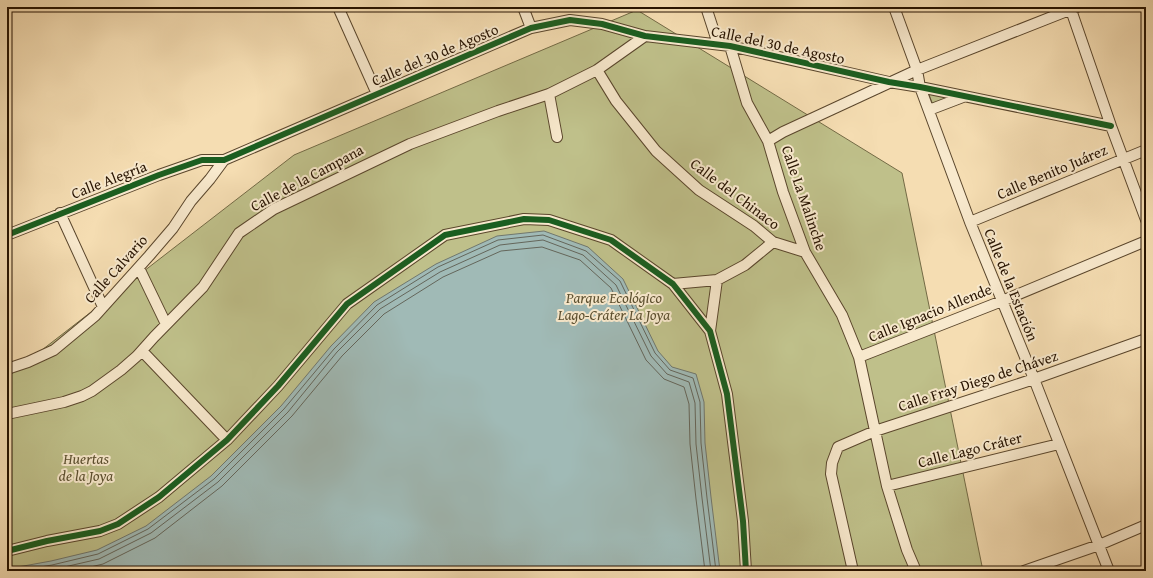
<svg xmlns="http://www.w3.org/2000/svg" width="1153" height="578" viewBox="0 0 1153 578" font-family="'Gentium Book Plus',serif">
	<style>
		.green { fill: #bfc08a; stroke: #736a45 }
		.water { fill: #a0bab6; stroke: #70776d }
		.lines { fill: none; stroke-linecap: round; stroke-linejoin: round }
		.shore { stroke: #64665b; stroke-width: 1 }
		.street-casing { stroke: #5a462c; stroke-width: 12 }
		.street { stroke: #f8e9cd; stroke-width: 10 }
		.cycleway-casing { stroke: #f8e9cd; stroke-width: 8 }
		.cycleway { stroke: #1b5e20; stroke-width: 6 }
		.labels { text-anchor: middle; stroke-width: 4; stroke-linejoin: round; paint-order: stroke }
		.street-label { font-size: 15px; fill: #271300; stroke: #f8e9cd }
		.park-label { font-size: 15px; font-style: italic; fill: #5c5030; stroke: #f8e9cd }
	</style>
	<rect width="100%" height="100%" fill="#f5ddb2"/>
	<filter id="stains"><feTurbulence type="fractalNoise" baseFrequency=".005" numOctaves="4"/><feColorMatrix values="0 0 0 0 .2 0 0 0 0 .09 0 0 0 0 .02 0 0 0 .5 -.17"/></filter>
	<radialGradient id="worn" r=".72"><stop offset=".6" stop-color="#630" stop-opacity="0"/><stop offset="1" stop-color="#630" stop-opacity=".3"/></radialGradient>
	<path class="green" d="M 637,10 L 902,173 L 983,571 L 7,571 L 7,377 L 294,155 Z
		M 928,92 L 953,97 L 933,105 Z"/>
	<path class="water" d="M 544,231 L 588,247 L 623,279 L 658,351 L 672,367 L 696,374 L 704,402 L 705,443 L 711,497 L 720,571 L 7,571 L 7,569 L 51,561 L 97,550 L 146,526 L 211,476 L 281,406 L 331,346 L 374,302 L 436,264 L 497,236 Z"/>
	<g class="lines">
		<path class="shore" d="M 17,571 L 52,565 L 98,554 L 148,529 L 214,479 L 284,409 L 334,349 L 377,305 L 438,267 L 498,240 L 543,235 L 586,251 L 620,281 L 655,353 L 670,370 L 693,378 L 700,402 L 701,443 L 707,498 L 716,571
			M 47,571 L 99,559 L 151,533 L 218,482 L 288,412 L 337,352 L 380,309 L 440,272 L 500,245 L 543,240 L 583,255 L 616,285 L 651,356 L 667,374 L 689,382 L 695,403 L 696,444 L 702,498 L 711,571
			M 74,571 L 103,564 L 155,538 L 222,486 L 292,416 L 342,356 L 384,314 L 443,277 L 501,251 L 542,247 L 580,260 L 611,288 L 646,360 L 664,379 L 684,387 L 689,404 L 690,444 L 696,499 L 705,571"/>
		<g class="street-casing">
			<path id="street" d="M 338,7 L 377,94
				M 523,7 L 531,28
				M 706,7 L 718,44
				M 894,7 L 917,70 L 920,87 L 970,222 L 1034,379 L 1109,571
				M 1070,7 L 1111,126 L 1146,220
				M 730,46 L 747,103 L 768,141 L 783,192 L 805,252 L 842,315 L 859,357 L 887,486 L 907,550 L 916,571
				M 597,70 L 616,101 L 656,151 L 699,190 L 754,226 L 773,242 L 805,252
				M 549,94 L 557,137
				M 929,110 L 963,97
				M 768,141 L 783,132 L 917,70 L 1077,7
				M 60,213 L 103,307
				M 970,222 L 1146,150
				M 7,235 L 159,175 L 202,160 L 224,160 L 531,28 L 570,20 L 602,24 L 645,36 L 730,46 L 889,82 L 920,87 L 1111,126
				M 139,268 L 166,324
				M 673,284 L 717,280 L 745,265 L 773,242
				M 710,331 L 717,280
				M 142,351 L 227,440
				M 859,357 L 1002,301 L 1146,241
				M 7,369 L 28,362 L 54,350 L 95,316 L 149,256 L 173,228 L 191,201 L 210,179 L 224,160
				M 7,414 L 64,402 L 82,396 L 92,391 L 121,370 L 137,356 L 154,337 L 203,287 L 239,233 L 274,209 L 410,144 L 498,111 L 549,94 L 597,70 L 645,36
				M 887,486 L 1059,444
				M 7,551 L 47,541 L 100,531 L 118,524 L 159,497 L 227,440 L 278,386 L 347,304 L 445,235 L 524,219 L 549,220 L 611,240 L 673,284 L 710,331 L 727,394 L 743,521 L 746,571
				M 853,571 L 831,474 L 832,463 L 838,447 L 875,431 L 1034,379 L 1146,339
				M 1024,571 L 1099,545 L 1146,525"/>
		</g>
		<use href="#street" class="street"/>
		<g class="cycleway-casing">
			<path id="cycleway" d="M 7,235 L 159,175 L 202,160 L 224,160 L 531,28 L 570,20 L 602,24 L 645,36 L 730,46 L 889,82 L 920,87 L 1111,126
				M 7,551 L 47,541 L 100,531 L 118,524 L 159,497 L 227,440 L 278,386 L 347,304 L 445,235 L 524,219 L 549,220 L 611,240 L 673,284 L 710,331 L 727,394 L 743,521 L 746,571"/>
		</g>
		<use href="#cycleway" class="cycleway"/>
	</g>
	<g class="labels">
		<g class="street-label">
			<text transform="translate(778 45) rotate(12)" y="5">Calle del 30 de Agosto</text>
			<text transform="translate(435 55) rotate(-23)" y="5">Calle del 30 de Agosto</text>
			<text transform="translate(1052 172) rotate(-23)" y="5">Calle Benito Juárez</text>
			<text transform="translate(307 178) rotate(-28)" y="5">Calle de la Campana</text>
			<text transform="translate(109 180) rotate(-21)" y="5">Calle Alegría</text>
			<text transform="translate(735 194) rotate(37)" y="5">Calle del Chinaco</text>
			<text transform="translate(804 198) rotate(71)" y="5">Calle La Malinche</text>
			<text transform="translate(116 269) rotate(-48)" y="5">Calle Calvario</text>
			<text transform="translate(1011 285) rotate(68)" y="5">Calle de la Estación</text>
			<text transform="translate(930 313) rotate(-22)" y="5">Calle Ignacio Allende</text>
			<text transform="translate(978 381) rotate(-18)" y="5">Calle Fray Diego de Chávez</text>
			<text transform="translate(970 450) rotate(-14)" y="5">Calle Lago Cráter</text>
		</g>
		<g class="park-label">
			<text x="614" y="303">Parque Ecológico<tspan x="614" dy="17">Lago-Cráter La Joya</tspan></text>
			<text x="86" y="464">Huertas<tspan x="86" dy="17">de la Joya</tspan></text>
		</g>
	</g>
	<rect width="1153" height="578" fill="none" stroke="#f5ddb2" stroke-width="24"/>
	<rect x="8" y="8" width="1137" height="562" fill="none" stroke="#271300" stroke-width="2"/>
	<rect x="12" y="12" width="1129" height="554" fill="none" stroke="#271300"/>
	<rect width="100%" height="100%" filter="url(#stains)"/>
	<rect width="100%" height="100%" fill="url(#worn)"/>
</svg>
